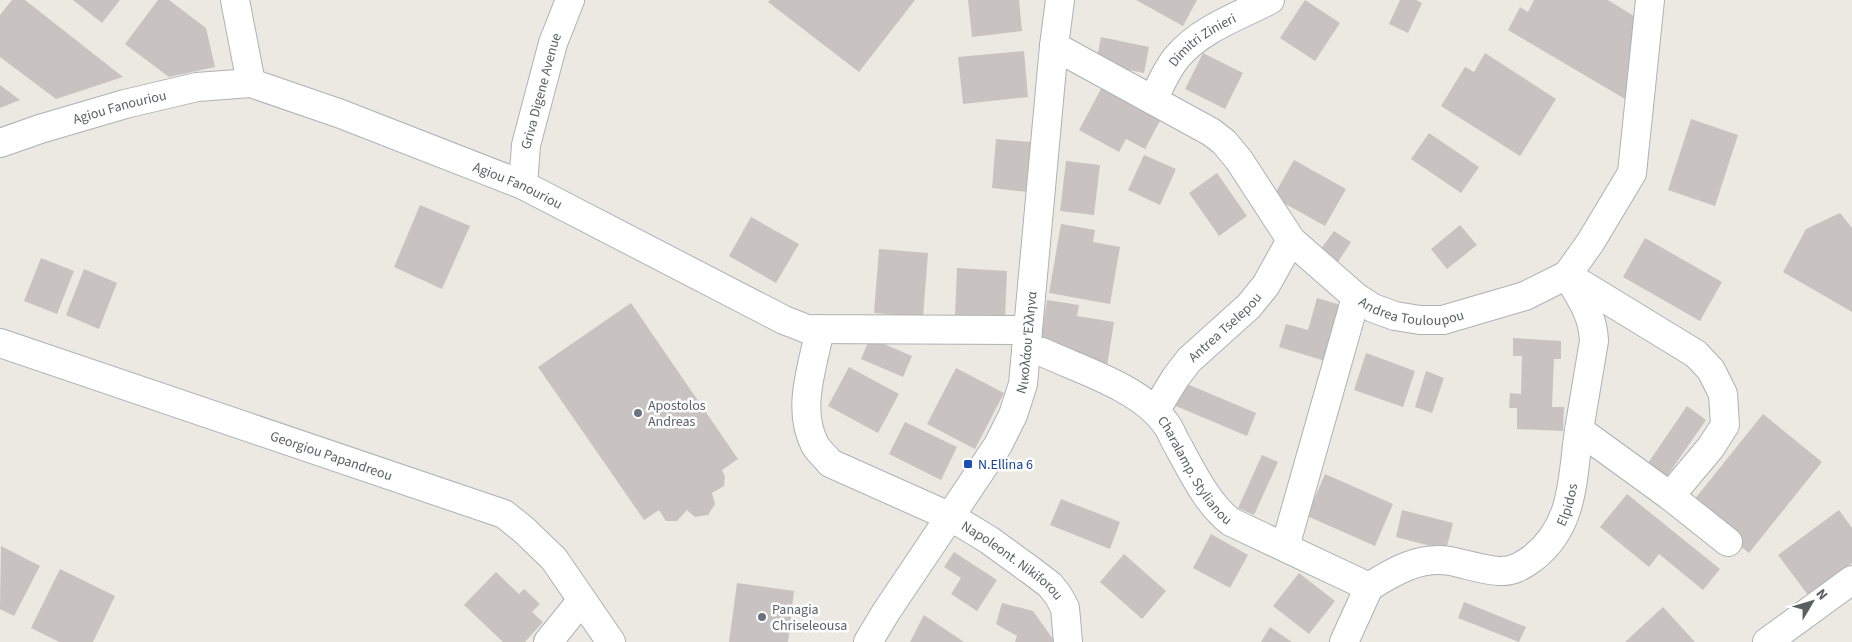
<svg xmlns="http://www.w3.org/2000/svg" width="1852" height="642" viewBox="0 0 1852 642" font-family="'Source Sans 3',sans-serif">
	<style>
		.building { fill: #c8c3c0 }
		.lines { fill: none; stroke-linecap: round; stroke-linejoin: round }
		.minor-casing { stroke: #aeb1b4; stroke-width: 30 }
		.minor { stroke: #fff; stroke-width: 28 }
		.worship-dot { fill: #6b7280; stroke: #fff; stroke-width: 2 }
		.transit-dot { fill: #1a4fb4; stroke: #fff; stroke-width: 2 }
		.labels { text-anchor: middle; stroke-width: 5; stroke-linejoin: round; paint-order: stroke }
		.street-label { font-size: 14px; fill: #5a5f62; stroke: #fff }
		.worship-label { font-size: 14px; fill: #5b616d; stroke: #fff; text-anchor: start }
		.transit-label { font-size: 14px; fill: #164399; stroke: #fff; text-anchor: start }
	</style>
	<rect width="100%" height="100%" fill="#ece8e2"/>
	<path class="building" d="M 12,0 L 25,0 L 123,77 L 56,99 L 0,57 L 0,15 Z
		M 73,0 L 120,0 L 102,23 Z
		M 158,0 L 169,0 L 206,28 L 215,67 L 169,77 L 125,44 Z
		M 770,0 L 915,0 L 859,72 L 768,2 Z
		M 968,0 L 1019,0 L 1022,31 L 972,37 Z
		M 1136,0 L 1197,0 L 1183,26 Z
		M 1305,0 L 1340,23 L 1315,61 L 1280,38 Z
		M 1400,0 L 1416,0 L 1422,3 L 1408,33 L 1389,24 Z
		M 1534,0 L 1608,0 L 1637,18 L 1625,99 L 1508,30 L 1520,7 L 1528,12 Z
		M 1101,37 L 1149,47 L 1144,73 L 1096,63 Z
		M 1024,51 L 1028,97 L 963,104 L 958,57 Z
		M 1203,53 L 1243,73 L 1225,109 L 1185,89 Z
		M 1485,53 L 1556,99 L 1520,156 L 1441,106 L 1465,67 L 1474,72 Z
		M 0,85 L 20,100 L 0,108 Z
		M 1102,87 L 1161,119 L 1145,149 L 1126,139 L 1119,152 L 1079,130 Z
		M 1691,119 L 1738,135 L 1715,206 L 1668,190 Z
		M 1429,133 L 1479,167 L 1461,193 L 1411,159 Z
		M 996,139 L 1031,142 L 1027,192 L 992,188 Z
		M 1144,155 L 1176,169 L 1160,205 L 1128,190 Z
		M 1294,160 L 1346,189 L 1325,226 L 1273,197 Z
		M 1066,161 L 1100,165 L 1094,215 L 1060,211 Z
		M 1217,173 L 1247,216 L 1219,236 L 1189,193 Z
		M 420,205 L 470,226 L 442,289 L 394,267 Z
		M 1840,213 L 1852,228 L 1852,312 L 1783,272 L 1806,229 Z
		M 751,217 L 799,244 L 776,283 L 729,256 Z
		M 1061,224 L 1095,230 L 1093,242 L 1120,247 L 1110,304 L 1049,293 Z
		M 1460,225 L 1477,245 L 1447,269 L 1431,249 Z
		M 1334,231 L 1351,242 L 1336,265 L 1318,253 Z
		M 1645,238 L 1722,282 L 1700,321 L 1623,277 Z
		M 879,249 L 928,253 L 923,317 L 874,313 Z
		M 41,258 L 74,271 L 57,314 L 24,301 Z
		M 957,268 L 1007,271 L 1005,318 L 955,316 Z
		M 84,269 L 117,283 L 99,329 L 66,315 Z
		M 1317,298 L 1341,305 L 1325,361 L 1279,347 L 1286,324 L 1308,330 Z
		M 1047,300 L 1079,305 L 1077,316 L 1114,322 L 1107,366 L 1070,360 L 1071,349 L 1040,344 Z
		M 631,303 L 738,459 L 722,470 L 725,477 L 724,486 L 712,493 L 715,504 L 708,515 L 695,517 L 687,510 L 677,521 L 666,521 L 659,510 L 644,520 L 538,367 Z
		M 870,338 L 912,356 L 903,377 L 861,359 Z
		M 1513,338 L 1561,341 L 1561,359 L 1554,359 L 1552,407 L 1564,407 L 1563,431 L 1517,429 L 1517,408 L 1509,408 L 1510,393 L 1521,394 L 1522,356 L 1513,356 Z
		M 1366,353 L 1415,371 L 1403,407 L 1354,390 Z
		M 849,367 L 899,394 L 878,433 L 828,406 Z
		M 956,368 L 1004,393 L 975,449 L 927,424 Z
		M 1426,371 L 1444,378 L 1432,413 L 1415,407 Z
		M 1180,381 L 1256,413 L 1247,436 L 1171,404 Z
		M 1687,406 L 1706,420 L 1665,479 L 1646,466 Z
		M 1763,414 L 1822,462 L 1749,553 L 1690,505 Z
		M 905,422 L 957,447 L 941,480 L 889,454 Z
		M 1262,455 L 1278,462 L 1254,515 L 1238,508 Z
		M 1325,474 L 1393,504 L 1375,546 L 1307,516 Z
		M 1627,494 L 1720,569 L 1703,590 L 1659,554 L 1649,567 L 1600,527 Z
		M 1061,499 L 1120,522 L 1110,549 L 1050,525 Z
		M 1402,510 L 1453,523 L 1446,550 L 1396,537 Z
		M 1839,510 L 1852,528 L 1852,563 L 1808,595 L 1778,555 Z
		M 1211,534 L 1248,555 L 1230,588 L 1193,568 Z
		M 1,546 L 40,566 L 14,616 L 0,609 Z
		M 954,552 L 997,580 L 977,611 L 951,594 L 961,578 L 944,567 Z
		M 1124,554 L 1166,591 L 1142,619 L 1100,582 Z
		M 60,569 L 115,596 L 93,642 L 59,642 L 31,628 Z
		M 496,572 L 519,594 L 524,589 L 540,604 L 532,612 L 543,622 L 525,642 L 503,642 L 464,605 Z
		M 1299,573 L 1335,601 L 1309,634 L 1273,606 Z
		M 737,583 L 794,591 L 788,642 L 729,642 Z
		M 1464,602 L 1526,627 L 1519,642 L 1458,618 Z
		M 1002,603 L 1033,611 L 1053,639 L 1053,642 L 1015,642 L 1017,636 L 996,624 Z
		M 1663,607 L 1695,642 L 1625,642 Z
		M 924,615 L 964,642 L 910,642 Z
		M 1270,627 L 1292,642 L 1261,642 Z"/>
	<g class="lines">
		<g class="minor-casing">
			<g id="minor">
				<path d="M 235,0 L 251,83"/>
				<path id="s1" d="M 1054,46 L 1211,132 L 1224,142 L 1239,160 L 1291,240 L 1356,297 L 1373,308 L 1395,316 L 1420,320 L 1443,320 L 1525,296 L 1567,275 L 1590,243 L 1632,173 L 1650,0"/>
				<path id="s2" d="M 1153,100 C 1160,86 1167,68 1178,56 C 1201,29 1239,16 1270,0"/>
				<path id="s3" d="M 0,143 L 40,129 L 125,104 L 197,87 L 251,83 L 341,114 L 523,185 L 784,320 L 807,329 L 1028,330"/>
				<path id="s4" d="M 523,185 L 526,145 L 553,43 L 570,0"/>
				<path d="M 1570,277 L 1696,354 L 1711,370 L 1723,394 L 1725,425 L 1711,447 L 1670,496"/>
				<path id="s5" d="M 820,329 C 813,366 796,409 815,445 C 819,452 826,457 830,463 L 951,517 L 989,540 L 1033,572 L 1050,585 L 1058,595 L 1065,608 L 1068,642"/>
				<path id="s6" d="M 0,343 L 504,514 L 524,530 L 554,559 L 611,642"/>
				<path id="s7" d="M 1026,350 L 1042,352 C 1081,370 1141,388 1166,424 C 1171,430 1173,438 1177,444 C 1191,470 1208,505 1231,522 L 1369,587"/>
				<path id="s8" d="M 1155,411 L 1176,377 L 1189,360 L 1249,306 L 1266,285 L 1291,240"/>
				<path d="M 1579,430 L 1670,496 L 1728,542"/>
				<path d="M 1285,547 L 1356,297"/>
				<path id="s9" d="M 1369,587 C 1394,571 1420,556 1450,561 C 1466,564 1482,570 1499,571 C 1512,572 1522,566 1533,558 C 1575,525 1572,478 1579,430 C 1584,400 1589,370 1594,341 C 1593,314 1580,297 1567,275"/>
				<path d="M 548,642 L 582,600"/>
				<path id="s10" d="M 868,642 L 886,612 L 998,445 L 1013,415 L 1023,384 L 1054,46 L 1060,0"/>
				<path d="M 1344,642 L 1369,587"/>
				<path d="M 1767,642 L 1852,580"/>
			</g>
		</g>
		<use href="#minor" class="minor"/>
	</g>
	<g class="worship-dot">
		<circle cx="638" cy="413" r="5"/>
		<circle cx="762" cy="617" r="5"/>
	</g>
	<rect class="transit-dot" x="963" y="459" width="10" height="10" rx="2.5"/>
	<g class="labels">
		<g class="street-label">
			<text dy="5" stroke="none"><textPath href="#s2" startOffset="80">Dimitri Zinieri</textPath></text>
			<text dy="5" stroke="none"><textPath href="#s4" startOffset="96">Griva Digene Avenue</textPath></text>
			<text dy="5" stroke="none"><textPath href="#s3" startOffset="125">Agiou Fanouriou</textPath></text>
			<text dy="5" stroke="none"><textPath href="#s3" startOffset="545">Agiou Fanouriou</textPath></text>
			<text dy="5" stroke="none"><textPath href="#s1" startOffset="460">Andrea Touloupou</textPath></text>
			<text dy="5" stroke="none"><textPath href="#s8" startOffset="110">Antrea Tselepou</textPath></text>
			<text dy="5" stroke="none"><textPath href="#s10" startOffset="344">Νικολάου Έλληνα</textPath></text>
			<text dy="5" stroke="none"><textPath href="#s6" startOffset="350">Georgiou Papandreou</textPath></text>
			<text dy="5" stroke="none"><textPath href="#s7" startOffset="216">Charalamp. Stylianou</textPath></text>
			<text dy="5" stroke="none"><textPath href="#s9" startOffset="239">Elpidos</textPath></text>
			<text dy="5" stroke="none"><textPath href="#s5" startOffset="350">Napoleont. Nikiforou</textPath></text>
		</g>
		<g class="worship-label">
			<text x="648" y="410">Apostolos<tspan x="648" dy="16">Andreas</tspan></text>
			<text x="772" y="614">Panagia<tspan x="772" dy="16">Chriseleousa</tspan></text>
		</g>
		<g class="transit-label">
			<text x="978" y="469">N.Ellina 6</text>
		</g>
	</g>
	<g transform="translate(1812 602) rotate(52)" stroke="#ffffff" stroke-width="4" paint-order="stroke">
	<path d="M0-4L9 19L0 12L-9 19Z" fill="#5a5f62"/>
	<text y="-8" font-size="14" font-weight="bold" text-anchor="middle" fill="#5a5f62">N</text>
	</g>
</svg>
